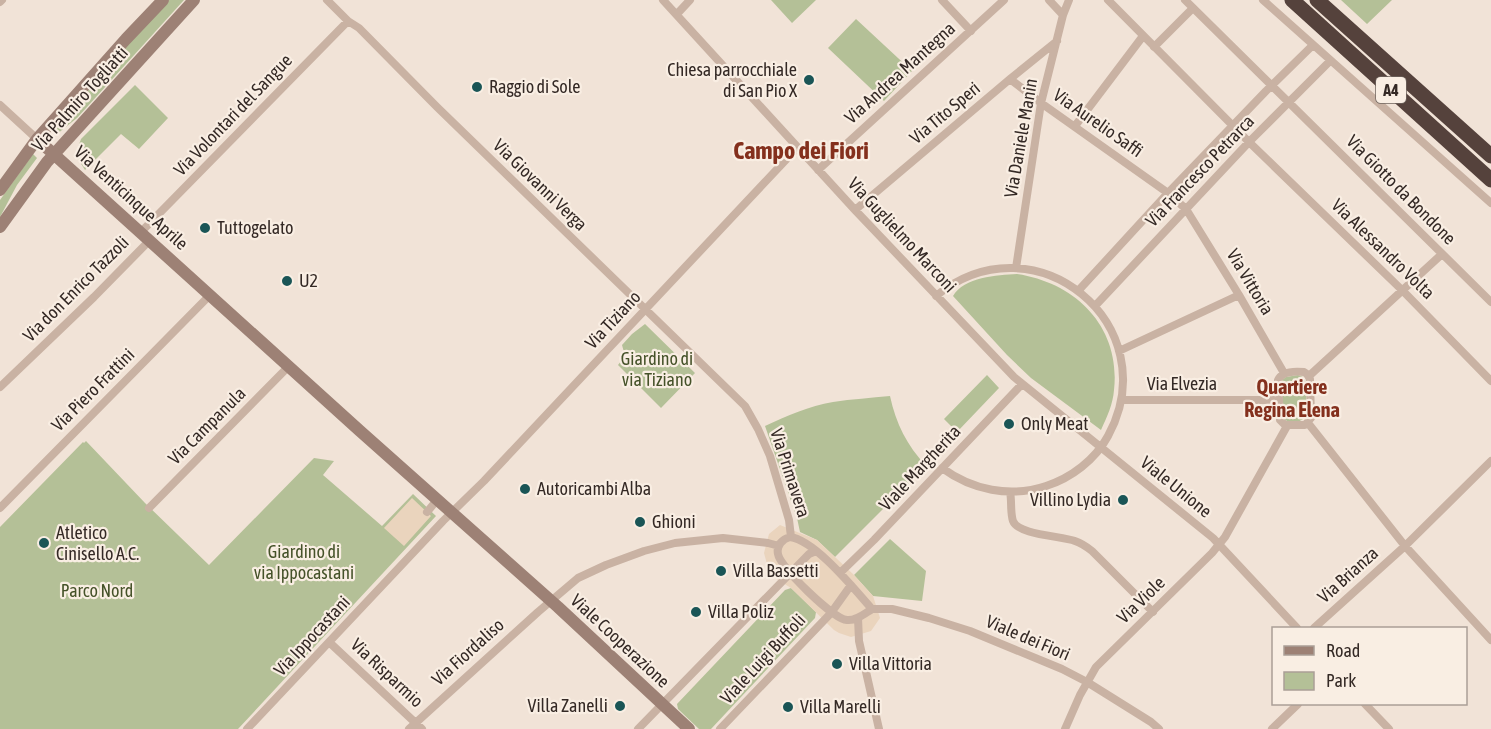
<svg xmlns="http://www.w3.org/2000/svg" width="1491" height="729" viewBox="0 0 1491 729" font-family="'Asap Condensed',sans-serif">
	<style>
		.green { fill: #b4c097 }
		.plaza { fill: #ead4bd }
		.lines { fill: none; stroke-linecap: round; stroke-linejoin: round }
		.street { stroke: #c9b2a3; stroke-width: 8 }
		.secondary { stroke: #9d8175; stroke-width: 12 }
		.highway { stroke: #55423c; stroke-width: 15 }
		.poi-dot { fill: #1a5556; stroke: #f9eee3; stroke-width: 2 }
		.labels { text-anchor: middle; stroke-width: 4.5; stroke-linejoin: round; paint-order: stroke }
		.shield { fill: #f9eee3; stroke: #6f645e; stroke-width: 1.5 }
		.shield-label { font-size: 16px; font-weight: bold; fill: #342925 }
		.poi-label { font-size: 18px; fill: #342925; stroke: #f9eee3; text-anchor: start }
		.street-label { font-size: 18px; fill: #342925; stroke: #f9eee3 }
		.park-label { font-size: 18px; fill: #455229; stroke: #f9eee3 }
		.neighbourhood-label { font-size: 20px; font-weight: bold; fill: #84301d; stroke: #f9eee3 }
		.district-label { font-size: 24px; font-weight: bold; fill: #84301d; stroke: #f9eee3 }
	</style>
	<rect width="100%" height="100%" fill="#f1e3d7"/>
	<path class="green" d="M 169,0 L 184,0 L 77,118 L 57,134 L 54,130 C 65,113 82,102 90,84 Z
		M 771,0 L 816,0 L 792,23 Z
		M 1341,0 L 1392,0 L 1367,24 Z
		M 856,19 L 912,71 L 884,101 L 828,48 Z
		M 135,85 L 168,118 L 139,149 L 121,134 L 85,170 L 80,162 L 76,153 L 81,139 Z
		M 33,154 L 37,158 L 17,185 L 0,217 L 0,200 Z
		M 1017,274 C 1077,283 1121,328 1114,390 C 1113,404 1107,417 1101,430 L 1031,378 L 1007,355 L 953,296 C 964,277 997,275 1017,274 Z
		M 645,324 L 695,373 L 661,408 L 618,365 L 625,356 L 622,345 L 632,334 Z
		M 987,375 L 999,388 L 957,432 L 944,419 Z
		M 1298,375 L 1303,377 L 1306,382 L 1307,414 C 1303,423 1291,424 1283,419 L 1282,380 L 1286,377 Z
		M 890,396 C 896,424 907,445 926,466 L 835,557 L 817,540 L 800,532 L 797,518 L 765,426 C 787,416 809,406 833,402 C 852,399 871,398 890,396 Z
		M 86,441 L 145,503 L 209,565 L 314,458 L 334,461 L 323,475 L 382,526 L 413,494 L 436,516 L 238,729 L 0,729 L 0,527 L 83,442 L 84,443 Z
		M 890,539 L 926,571 L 922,601 L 873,596 L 854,575 Z
		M 791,588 L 816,612 L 815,618 L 711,729 L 699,729 L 678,709 L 677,704 L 785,590 Z"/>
	<path class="plaza" d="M 412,498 L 431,516 L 404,546 L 384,528 Z
		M 780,525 L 817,540 L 854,575 L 873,596 L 880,618 L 871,631 L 851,637 L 839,633 L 834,630 L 791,588 L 770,575 L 764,553 L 769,534 Z"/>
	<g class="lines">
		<path class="street" d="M 327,0 L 348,21 L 359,28 L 437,107 L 745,406 L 758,429 L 770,456 L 789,520 L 791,537
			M 663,0 L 855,210 L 1014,377 L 1213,538 L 1297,628
			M 942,0 L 971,31
			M 1049,0 L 1063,15
			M 1108,0 L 1249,142 L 1403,291 L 1491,381
			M 1185,0 L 1491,302
			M 1263,0 L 1491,203
			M 0,2 L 2,0
			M 677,14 L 690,0
			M 1154,47 L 1193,8
			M 1010,79 L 1041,103 L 1168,193 L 1186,209 L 1239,295 L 1284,373
			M 0,105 L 37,139
			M 1075,126 L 1143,36
			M 818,170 L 1004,0
			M 855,210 L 1010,79 L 1057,41
			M 141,232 L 348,21
			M 1016,268 L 1041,103 L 1063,15 L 1069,0
			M 1078,291 L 1168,193 L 1266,91 L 1313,45
			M 936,296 C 1035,215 1168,325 1108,436 C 1095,460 1071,478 1046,486 C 1010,498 972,490 942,468
			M 1095,306 L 1249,142 L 1330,61
			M 1119,351 L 1239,295
			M 1304,372 L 1307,374 L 1310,379 L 1311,418 L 1305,425 L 1285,425 L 1280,420 L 1278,380 C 1282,371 1294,371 1304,372 Z
			M 1309,376 L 1442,254
			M 0,387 L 94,297 L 150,240
			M 1121,400 L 1279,400
			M 1308,423 L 1405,546 L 1491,640
			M 1010,492 C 1012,501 1010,512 1013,521 C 1018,535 1062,536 1075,541 C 1081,543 1087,547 1092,551 L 1153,612
			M 0,508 L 210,295
			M 149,508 L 289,366
			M 427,512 L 437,500
			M 790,537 C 815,540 855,590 872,609 C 864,614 856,621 847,620 C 833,619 780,567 778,554 C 776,545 783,539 790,537 Z
			M 840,573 L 874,540 L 1022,384
			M 872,609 L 892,609 L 929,618 L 970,631 L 1062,669 L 1087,682 L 1151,722 L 1159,729
			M 858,618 L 859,641 L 879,729
			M 1314,628 L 1405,546 L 1491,461
			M 329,642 L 422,729
			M 1365,704 L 1389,729
			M 247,729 L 443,521 L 484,481 L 797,148
			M 409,729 L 538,612 L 578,578 L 606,565 L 644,551 L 675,543 L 723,538 L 768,543 L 779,546
			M 638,729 L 809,554 L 816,551
			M 720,729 L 831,613 L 851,585
			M 1065,729 L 1080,695 L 1096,667 L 1212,553 L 1225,537 L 1287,426
			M 1272,729 L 1298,704"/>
		<path class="secondary" d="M 37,139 L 360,431 L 558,607 L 689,729
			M 0,190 L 37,139 L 126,39 L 163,0
			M 0,227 L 47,162 L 194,0"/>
		<path class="highway" d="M 1292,0 L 1491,180
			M 1317,0 L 1491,156"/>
	</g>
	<g class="poi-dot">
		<circle cx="809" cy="80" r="6"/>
		<circle cx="477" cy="87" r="6"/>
		<circle cx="205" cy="228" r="6"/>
		<circle cx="287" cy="281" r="6"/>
		<circle cx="1009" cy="424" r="6"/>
		<circle cx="525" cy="489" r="6"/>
		<circle cx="1123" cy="500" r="6"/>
		<circle cx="640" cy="522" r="6"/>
		<circle cx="44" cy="543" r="6"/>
		<circle cx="721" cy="571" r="6"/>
		<circle cx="696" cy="612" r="6"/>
		<circle cx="837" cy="664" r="6"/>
		<circle cx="620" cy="706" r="6"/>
		<circle cx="788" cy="707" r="6"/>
	</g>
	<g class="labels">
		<rect class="shield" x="1376" y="77" width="30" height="26" rx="4.5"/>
		<g class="shield-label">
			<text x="1391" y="96">A4</text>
		</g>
		<g class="poi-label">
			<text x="797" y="76" text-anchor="end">Chiesa parrocchiale<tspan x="797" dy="21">di San Pio X</tspan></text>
			<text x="489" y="93">Raggio di Sole</text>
			<text x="217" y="234">Tuttogelato</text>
			<text x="299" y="287">U2</text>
			<text x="1021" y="430">Only Meat</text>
			<text x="537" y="495">Autoricambi Alba</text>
			<text x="1111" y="506" text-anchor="end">Villino Lydia</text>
			<text x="652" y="528">Ghioni</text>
			<text x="56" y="539">Atletico<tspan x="56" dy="21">Cinisello A.C.</tspan></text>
			<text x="733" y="577">Villa Bassetti</text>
			<text x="708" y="618">Villa Poliz</text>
			<text x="849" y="670">Villa Vittoria</text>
			<text x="608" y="712" text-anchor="end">Villa Zanelli</text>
			<text x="800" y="713">Villa Marelli</text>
		</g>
		<g class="street-label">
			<text transform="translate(900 73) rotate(-42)" y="6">Via Andrea Mantegna</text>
			<text transform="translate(80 99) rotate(-48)" y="6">Via Palmiro Togliatti</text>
			<text transform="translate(945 113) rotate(-40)" y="6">Via Tito Speri</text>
			<text transform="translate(233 115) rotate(-46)" y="6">Via Volontari del Sangue</text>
			<text transform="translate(1098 123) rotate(35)" y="6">Via Aurelio Saffi</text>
			<text transform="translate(1021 138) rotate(-80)" y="6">Via Daniele Manin</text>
			<text transform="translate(1200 171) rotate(-46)" y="6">Via Francesco Petrarca</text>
			<text transform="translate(540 185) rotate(44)" y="6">Via Giovanni Verga</text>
			<text transform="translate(1401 190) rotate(45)" y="6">Via Giotto da Bondone</text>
			<text transform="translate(131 198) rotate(42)" y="6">Via Venticinque Aprile</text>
			<text transform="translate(902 235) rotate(47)" y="6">Via Guglielmo Marconi</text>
			<text transform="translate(1383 249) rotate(44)" y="6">Via Alessandro Volta</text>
			<text transform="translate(1250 282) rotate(59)" y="6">Via Vittoria</text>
			<text transform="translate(76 289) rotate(-45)" y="6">Via don Enrico Tazzoli</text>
			<text transform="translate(613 320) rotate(-47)" y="6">Via Tiziano</text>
			<text x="1182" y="390">Via Elvezia</text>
			<text transform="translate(93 390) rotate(-45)" y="6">Via Piero Frattini</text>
			<text transform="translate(207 426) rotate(-45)" y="6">Via Campanula</text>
			<text transform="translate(920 468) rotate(-47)" y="6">Viale Margherita</text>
			<text transform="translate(790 473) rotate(72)" y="6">Via Primavera</text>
			<text transform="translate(1176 487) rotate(39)" y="6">Viale Unione</text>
			<text transform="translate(1348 575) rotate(-42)" y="6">Via Brianza</text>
			<text transform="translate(1141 600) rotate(-44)" y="6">Via Viole</text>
			<text transform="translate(312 636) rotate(-47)" y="6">Via Ippocastani</text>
			<text transform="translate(1028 638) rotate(23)" y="6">Viale dei Fiori</text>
			<text transform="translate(620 641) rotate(43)" y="6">Viale Cooperazione</text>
			<text transform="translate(468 652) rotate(-42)" y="6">Via Fiordaliso</text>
			<text transform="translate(763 659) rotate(-47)" y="6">Viale Luigi Buffoli</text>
			<text transform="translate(387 673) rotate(43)" y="6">Via Risparmio</text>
		</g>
		<g class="park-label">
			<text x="657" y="365">Giardino di<tspan x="657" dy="21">via Tiziano</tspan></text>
			<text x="304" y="558">Giardino di<tspan x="304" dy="21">via Ippocastani</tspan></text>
			<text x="97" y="597">Parco Nord</text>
		</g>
		<g class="neighbourhood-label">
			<text x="1292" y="394">Quartiere<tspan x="1292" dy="23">Regina Elena</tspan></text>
		</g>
		<g class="district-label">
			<text x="801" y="159">Campo dei Fiori</text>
		</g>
	</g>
	<rect x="1272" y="627" width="195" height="78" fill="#f9eee3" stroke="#aa9f97" stroke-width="1.5"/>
	<rect x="1284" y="646" width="30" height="9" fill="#9d8175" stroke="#aa9f97" stroke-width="1.5"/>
	<text x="1326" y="657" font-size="18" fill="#342925">Road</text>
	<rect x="1284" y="672" width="30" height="18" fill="#b4c097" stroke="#aa9f97" stroke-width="1.5"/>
	<text x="1326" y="687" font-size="18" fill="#342925">Park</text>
</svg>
